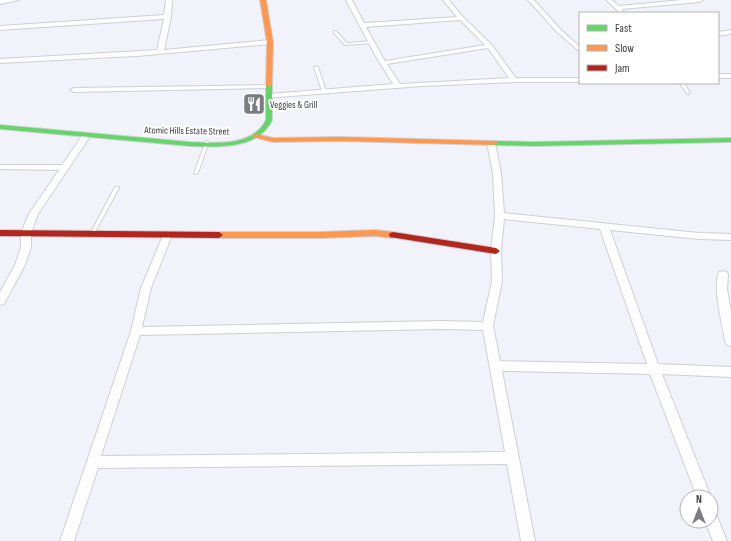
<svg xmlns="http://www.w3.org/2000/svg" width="731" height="541" viewBox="0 0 731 541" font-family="'Sofia Sans Condensed',sans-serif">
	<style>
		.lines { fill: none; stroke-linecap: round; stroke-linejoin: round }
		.lane-casing { stroke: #cfcfd4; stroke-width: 2 }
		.street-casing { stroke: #cfcfd4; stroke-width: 2 }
		.fast-casing { stroke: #cfcfd4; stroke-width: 2 }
		.slow-casing { stroke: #cfcfd4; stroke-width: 2 }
		.jam-casing { stroke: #cfcfd4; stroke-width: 2 }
		.lane { fill: #fdfdfe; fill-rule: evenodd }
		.street { fill: #fdfdfe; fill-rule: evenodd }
		.fast { fill: #63d668; fill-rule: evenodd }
		.slow { fill: #ff974d; fill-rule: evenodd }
		.jam { fill: #b3261e; fill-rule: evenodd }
		.labels { text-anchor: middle; stroke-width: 4; stroke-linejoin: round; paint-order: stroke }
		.far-poi-label { font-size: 10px; fill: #3b3b41; stroke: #fff; text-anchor: start }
		.far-street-label { font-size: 10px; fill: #3b3b41; stroke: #fff }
	</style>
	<rect width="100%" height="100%" fill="#f2f2fa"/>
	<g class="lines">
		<g class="lane-casing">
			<path id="lane" d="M 334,31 L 336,31 L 347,43 L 372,41 L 374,42 L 372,43 L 345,45 L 334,33 Z
				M 315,66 L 318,67 L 326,91 L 325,92 L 322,91 L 314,67 Z
				M 680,83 L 684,83 L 690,93 L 689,94 L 687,94 Z
				M 206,141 L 207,141 L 209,142 L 198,173 L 196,174 L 195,174 L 194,173 Z
				M 115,187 L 119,187 L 119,188 L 94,234 L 92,236 L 90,235 L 90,234 Z"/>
		</g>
		<g class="street-casing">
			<path id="street" d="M 0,0 L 19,0 L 0,4 Z
				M 166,0 L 172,0 L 171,17 L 164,50 L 270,40 L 273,42 L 270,44 L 136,56 L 0,63 L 0,59 L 157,50 L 164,19 L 0,30 L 0,26 L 164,15 Z
				M 346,0 L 352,0 L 364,23 L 457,17 L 443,0 L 449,0 L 463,17 L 492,45 L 516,78 L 580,78 L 580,82 L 514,82 L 422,86 L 266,98 L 266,94 L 269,94 L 393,84 L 375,55 ZM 460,20 L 485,45 L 385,61 L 366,27 ZM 488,48 L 509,78 L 400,84 L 387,64 Z
				M 528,0 L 534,0 L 560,29 L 580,47 L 580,52 L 556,31 Z
				M 606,0 L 612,0 L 619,6 L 682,0 L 703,0 L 700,2 L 622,9 L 624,13 L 620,13 Z
				M 731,30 L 731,34 L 718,36 L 718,32 Z
				M 718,74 L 731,74 L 731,78 L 718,78 Z
				M 270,85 L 272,86 L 272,88 L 74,92 L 70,90 L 74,88 Z
				M 84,133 L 87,133 L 91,135 L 38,214 L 31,233 L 31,247 L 25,265 L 4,304 L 0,305 L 0,292 L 15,265 L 21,247 L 21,233 L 29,214 L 59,170 L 0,169 L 0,165 L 62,165 Z
				M 488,141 L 494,141 L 495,143 L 501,173 L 504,213 L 699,233 L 731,234 L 731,240 L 699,239 L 610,230 L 658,364 L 731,367 L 731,377 L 662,374 L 711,497 L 697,497 L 650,374 L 502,371 L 535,541 L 521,541 L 507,464 L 98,468 L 74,541 L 60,541 L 131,331 L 141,288 L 164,233 L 167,232 L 172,235 L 151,288 L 142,327 L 442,321 L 483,322 L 492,281 L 491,251 L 495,216 L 493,173 L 487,143 ZM 504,219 L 600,229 L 647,364 L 500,361 L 493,326 L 502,281 L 501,251 ZM 442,329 L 483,330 L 505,452 L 101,456 L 140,335 Z
				M 723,271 L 727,272 L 728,275 L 727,289 L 731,311 L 731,346 L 727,345 L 725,342 C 723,325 712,287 719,272 Z
				M 711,512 L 716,514 L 727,541 L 713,541 L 705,521 L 711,521 Z"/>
		</g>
		<g class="fast-casing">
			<path id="fast" d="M 269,83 L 272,85 L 272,120 C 258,150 218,147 190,146 L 0,129 L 0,125 L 190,142 C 215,143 253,147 266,120 L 266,85 Z
				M 731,138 L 731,142 L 534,146 L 494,145 L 490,143 L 494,141 L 534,142 Z"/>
		</g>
		<g class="slow-casing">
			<path id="slow" d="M 260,0 L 266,0 L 273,42 L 272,85 L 269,87 L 266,85 L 267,42 Z
				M 256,134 L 273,138 L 341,137 L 494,141 L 498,143 L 494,145 L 341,141 L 273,142 L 254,137 L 252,136 Z
				M 375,230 L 393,232 L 397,235 L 393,238 L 375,236 L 320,238 L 219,238 L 215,235 L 219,232 L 320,232 Z"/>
		</g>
		<g class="jam-casing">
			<path id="jam" d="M 0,230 L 219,232 L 223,235 L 219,238 L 0,236 Z
				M 393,232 L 496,248 L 500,251 L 496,254 L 390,237 L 389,235 L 390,233 Z"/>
		</g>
		<use href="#lane" class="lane"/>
		<use href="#street" class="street"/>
		<use href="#fast" class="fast"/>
		<use href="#slow" class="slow"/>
		<use href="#jam" class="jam"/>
	</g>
	<defs>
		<g id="restaurant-square" transform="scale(1.15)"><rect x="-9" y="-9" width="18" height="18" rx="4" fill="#7b7b82" stroke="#fff"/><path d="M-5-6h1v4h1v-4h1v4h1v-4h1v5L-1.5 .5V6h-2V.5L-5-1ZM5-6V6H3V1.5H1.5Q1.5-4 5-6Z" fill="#fff"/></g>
	</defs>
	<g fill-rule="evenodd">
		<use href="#restaurant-square" x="254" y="104"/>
	</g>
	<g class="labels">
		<g class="far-poi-label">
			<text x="270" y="108">Veggies &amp; Grill</text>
		</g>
		<g class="far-street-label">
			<text transform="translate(187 130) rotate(1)" y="4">Atomic Hills Estate Street</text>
		</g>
	</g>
	<rect x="579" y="12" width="140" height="72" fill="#ffffff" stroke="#b1b1b3"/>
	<rect x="587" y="25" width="20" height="6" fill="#63d668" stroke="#b1b1b3"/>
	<text x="615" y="32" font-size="12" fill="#3b3b41">Fast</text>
	<rect x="587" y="45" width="20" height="6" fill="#ff974d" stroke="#b1b1b3"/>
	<text x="615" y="52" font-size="12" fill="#3b3b41">Slow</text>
	<rect x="587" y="65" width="20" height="6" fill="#b3261e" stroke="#b1b1b3"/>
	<text x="615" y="72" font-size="12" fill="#3b3b41">Jam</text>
	<g transform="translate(699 509)"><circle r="19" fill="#ffffff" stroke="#b1b1b3"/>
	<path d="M0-3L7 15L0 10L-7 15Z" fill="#7b7b82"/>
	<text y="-6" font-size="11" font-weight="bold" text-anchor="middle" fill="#3b3b41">N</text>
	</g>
</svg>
